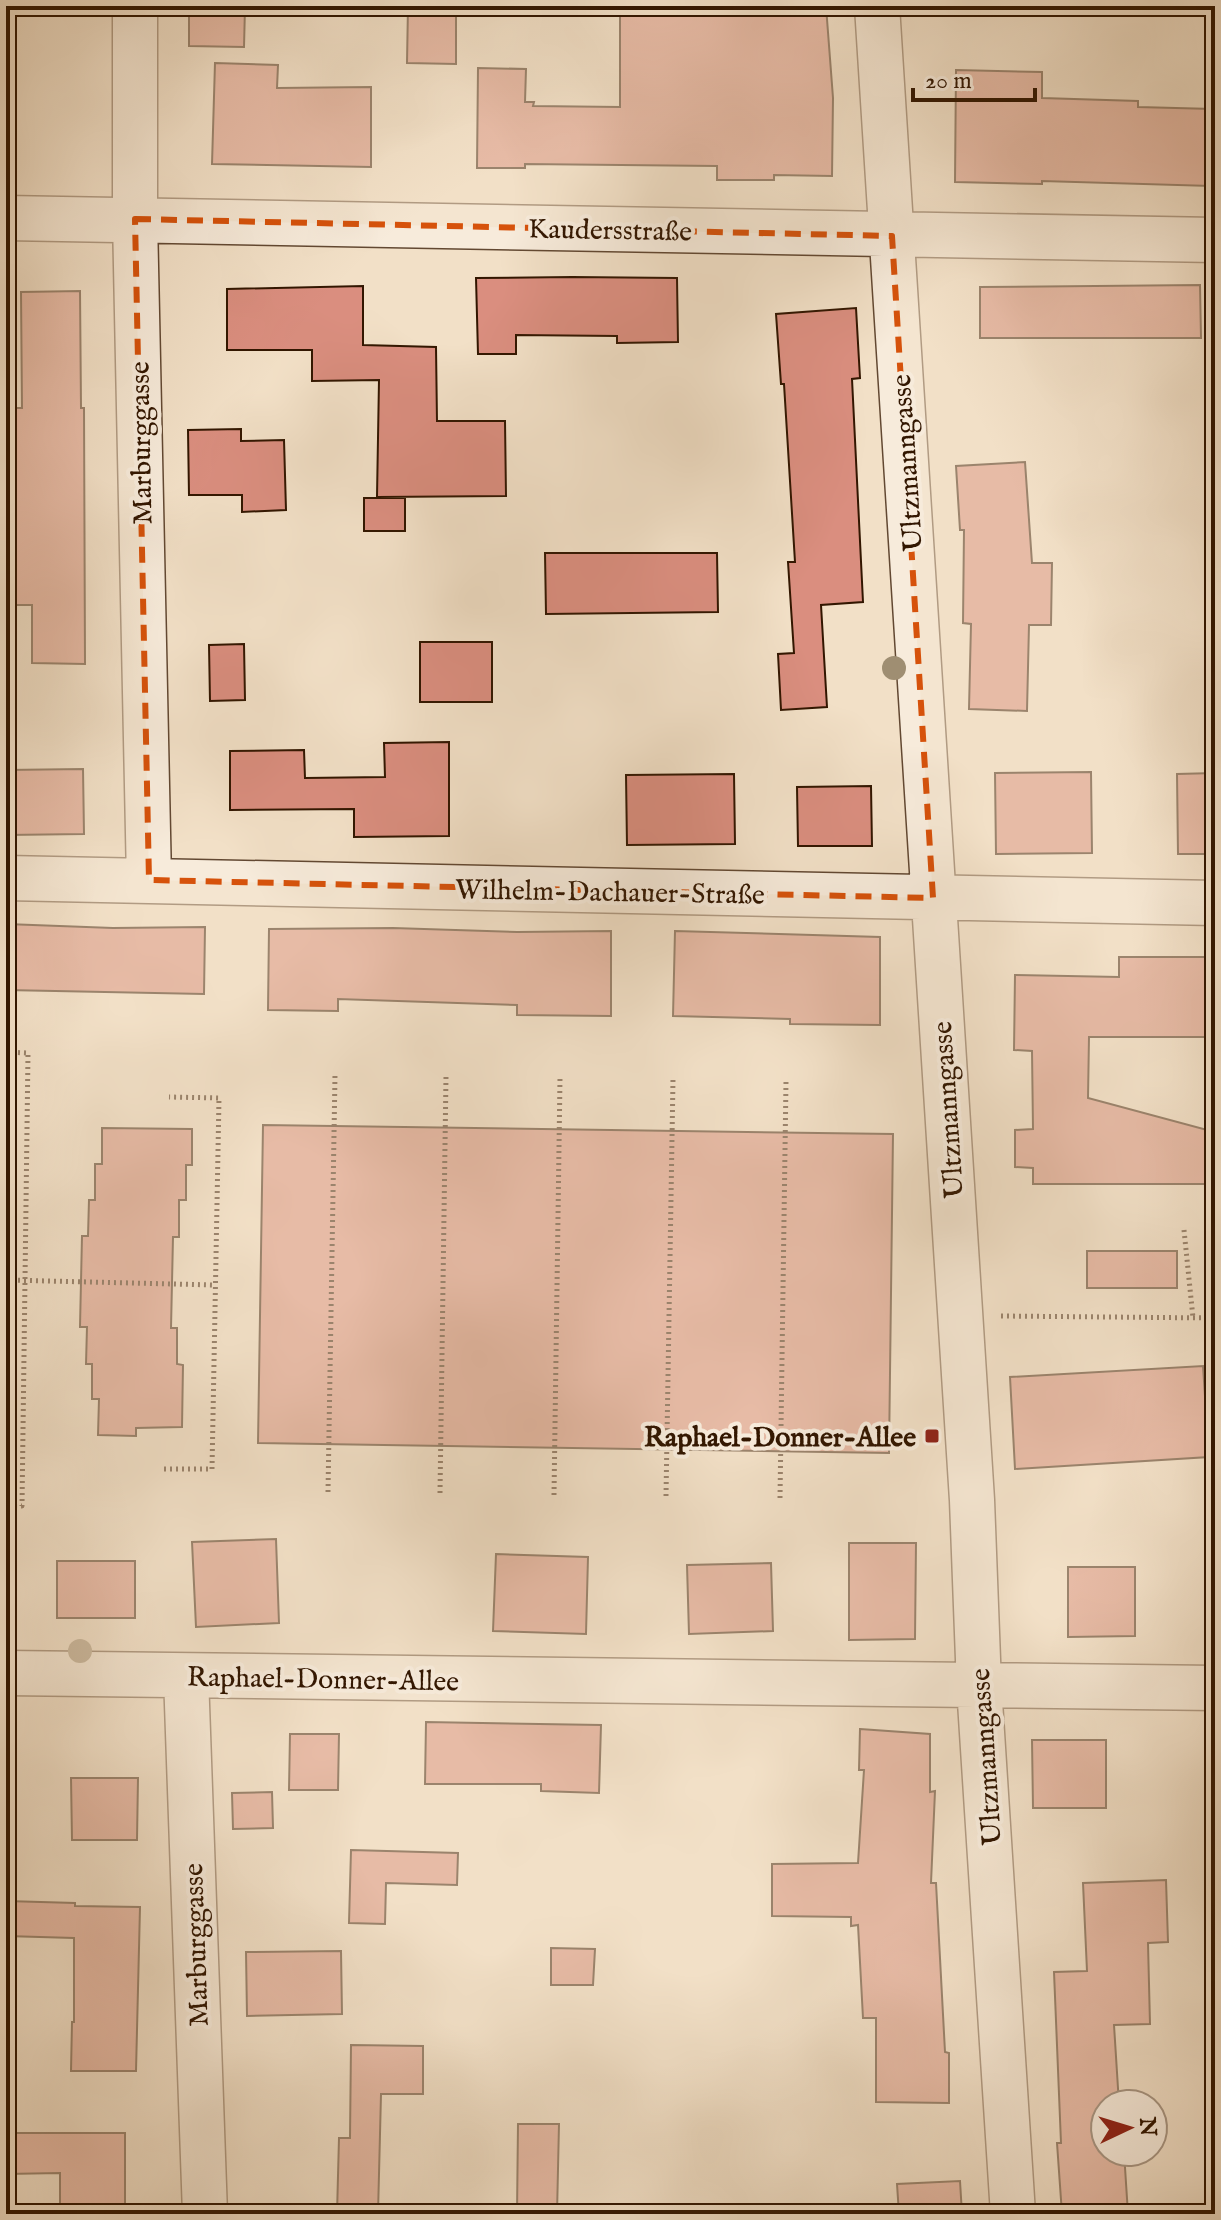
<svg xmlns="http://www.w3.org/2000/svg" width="1221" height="2220" viewBox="0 0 1221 2220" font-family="'IM FELL English',serif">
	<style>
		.building { fill: #da8e7f; stroke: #321600; stroke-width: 2 }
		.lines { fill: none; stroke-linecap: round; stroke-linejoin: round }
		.minor-casing { stroke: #624832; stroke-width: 47 }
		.path { stroke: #321600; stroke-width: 5; stroke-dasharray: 2 4; stroke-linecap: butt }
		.minor { stroke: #f7ebdb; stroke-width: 44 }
		.tree { fill: #9f8e72 }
		.marked { fill: none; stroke: #d6520b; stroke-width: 6; stroke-dasharray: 16 10; stroke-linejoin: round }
		.poi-dot { fill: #8f2418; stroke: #f7ebdb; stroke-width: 3 }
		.labels { text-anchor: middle; stroke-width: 8; stroke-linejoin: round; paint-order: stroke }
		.street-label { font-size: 28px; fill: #321600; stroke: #f7ebdb }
		.poi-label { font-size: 28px; font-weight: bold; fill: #321600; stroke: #f7ebdb; text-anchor: end }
	</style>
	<rect width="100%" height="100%" fill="#f2e0c7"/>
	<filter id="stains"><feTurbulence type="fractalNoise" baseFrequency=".0025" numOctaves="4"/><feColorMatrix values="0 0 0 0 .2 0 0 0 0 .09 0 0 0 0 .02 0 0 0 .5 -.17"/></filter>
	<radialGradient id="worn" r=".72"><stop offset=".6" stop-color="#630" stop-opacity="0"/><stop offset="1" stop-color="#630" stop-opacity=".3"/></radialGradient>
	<path class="building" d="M 408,6 L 456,7 L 456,64 L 407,63 Z
		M 620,6 L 746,6 L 746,11 L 826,6 L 833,98 L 832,176 L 774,175 L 774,180 L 717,180 L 717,166 L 525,164 L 525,168 L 477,168 L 478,68 L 526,69 L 525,102 L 534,102 L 533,106 L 620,107 Z
		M 189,7 L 245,7 L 244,47 L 189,46 Z
		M 215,63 L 278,65 L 277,88 L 371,87 L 371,167 L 212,164 Z
		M 956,70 L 1042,72 L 1042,98 L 1138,101 L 1138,107 L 1213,109 L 1211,186 L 1042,181 L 1042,184 L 955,182 Z
		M 572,277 L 677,278 L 678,342 L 617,343 L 617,336 L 516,335 L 516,354 L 478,354 L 476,278 Z
		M 1200,285 L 1201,338 L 980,338 L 980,287 Z
		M 363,286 L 363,345 L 436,347 L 437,421 L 505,421 L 506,496 L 377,497 L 379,380 L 312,381 L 312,350 L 227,350 L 227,289 Z
		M 80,291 L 81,408 L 84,408 L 85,664 L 32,663 L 32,605 L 15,605 L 14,408 L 22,408 L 21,292 Z
		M 856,308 L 860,378 L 852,379 L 863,602 L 821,605 L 827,707 L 781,710 L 778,654 L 794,653 L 788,562 L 795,562 L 784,384 L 781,384 L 776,314 Z
		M 241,429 L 241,441 L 284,440 L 286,510 L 242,512 L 242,495 L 189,495 L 188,430 Z
		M 1025,462 L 1032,563 L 1052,563 L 1051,625 L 1029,625 L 1027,711 L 969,709 L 971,624 L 963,623 L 964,530 L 960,530 L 956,466 Z
		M 364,498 L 405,498 L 405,531 L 364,531 Z
		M 545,553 L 717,553 L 718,612 L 546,614 Z
		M 420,642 L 492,642 L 492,702 L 420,702 Z
		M 244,644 L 245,700 L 210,701 L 209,645 Z
		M 449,742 L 449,836 L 354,837 L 354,809 L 230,810 L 230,751 L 304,750 L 305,778 L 385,777 L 384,743 Z
		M 83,769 L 84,834 L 6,835 L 6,770 Z
		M 1091,772 L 1092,853 L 996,854 L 995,773 Z
		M 1215,773 L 1215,854 L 1178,854 L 1177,774 Z
		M 734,774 L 735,844 L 627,845 L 626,775 Z
		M 871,786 L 872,846 L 798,846 L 797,787 Z
		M 6,924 L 113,928 L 205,927 L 204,994 L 6,990 Z
		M 393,928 L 517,932 L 611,931 L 611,1016 L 517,1015 L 517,1005 L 338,999 L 338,1011 L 268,1010 L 269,929 Z
		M 675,931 L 880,937 L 880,1025 L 790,1024 L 790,1019 L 673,1016 Z
		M 1119,957 L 1215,957 L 1215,1037 L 1089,1037 L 1088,1098 L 1211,1131 L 1211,1151 L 1215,1151 L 1215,1184 L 1033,1184 L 1033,1168 L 1015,1167 L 1015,1130 L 1033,1129 L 1032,1051 L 1014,1050 L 1015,975 L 1119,977 Z
		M 263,1125 L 893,1134 L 889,1453 L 258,1443 Z
		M 102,1128 L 192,1129 L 192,1165 L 186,1165 L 186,1200 L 179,1200 L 179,1237 L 173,1237 L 171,1328 L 177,1328 L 177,1364 L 183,1365 L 182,1427 L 136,1428 L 136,1436 L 98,1435 L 99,1399 L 92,1399 L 92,1364 L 86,1364 L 87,1327 L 80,1327 L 82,1236 L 88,1236 L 89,1200 L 95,1200 L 95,1164 L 102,1164 Z
		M 1087,1251 L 1177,1251 L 1177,1288 L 1087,1288 Z
		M 1203,1366 L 1209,1457 L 1015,1469 L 1010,1377 Z
		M 276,1539 L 279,1623 L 196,1627 L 192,1542 Z
		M 849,1543 L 916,1543 L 915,1639 L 849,1640 Z
		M 496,1554 L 588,1557 L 586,1634 L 493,1631 Z
		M 57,1561 L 135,1561 L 135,1618 L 57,1618 Z
		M 771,1563 L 773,1631 L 689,1634 L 687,1565 Z
		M 1068,1567 L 1135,1567 L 1135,1636 L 1068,1637 Z
		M 426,1722 L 601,1725 L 599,1793 L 541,1791 L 541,1784 L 425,1784 Z
		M 860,1729 L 930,1734 L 930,1792 L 935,1791 L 931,1883 L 936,1883 L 945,2052 L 949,2053 L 949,2103 L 876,2102 L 876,2018 L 863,2018 L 858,1925 L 851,1926 L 851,1917 L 772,1916 L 772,1864 L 858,1863 L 864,1770 L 859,1770 Z
		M 290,1734 L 339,1734 L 338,1790 L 289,1790 Z
		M 1032,1740 L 1106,1740 L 1106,1808 L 1033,1808 Z
		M 71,1778 L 138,1778 L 137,1840 L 72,1840 Z
		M 272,1792 L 273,1828 L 233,1829 L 232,1793 Z
		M 351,1850 L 458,1853 L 457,1885 L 386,1883 L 385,1924 L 349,1923 Z
		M 1166,1880 L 1168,1942 L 1148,1943 L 1150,2024 L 1114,2025 L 1119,2104 L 1105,2104 L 1105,2152 L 1124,2152 L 1128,2214 L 1062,2214 L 1057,2143 L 1061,2143 L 1054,1972 L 1087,1971 L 1083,1883 Z
		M 6,1901 L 75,1903 L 75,1906 L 140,1907 L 136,2071 L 71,2071 L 72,2022 L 74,2022 L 74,1938 L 6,1936 Z
		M 551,1948 L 595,1949 L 593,1985 L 551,1985 Z
		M 341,1951 L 342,2014 L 247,2016 L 246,1952 Z
		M 351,2045 L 423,2046 L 423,2094 L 381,2094 L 378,2214 L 337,2214 L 339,2138 L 350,2138 Z
		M 518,2124 L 559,2124 L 557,2214 L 517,2214 Z
		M 6,2133 L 125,2133 L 125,2214 L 60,2214 L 60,2173 L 6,2174 Z
		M 960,2181 L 962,2214 L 899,2214 L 897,2184 Z"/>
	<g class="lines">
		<g class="minor-casing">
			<path id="minor" d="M 135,6 L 135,219 L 149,880
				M 877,6 L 972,1500 L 979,1686 L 1013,2214
				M 6,218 L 1215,240
				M 6,878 L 1215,903
				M 6,1673 L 1215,1688
				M 186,1676 L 205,2214"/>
		</g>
		<path class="path" d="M 6,1052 L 28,1053 L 22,1506 L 6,1506
			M 1184,1230 L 1193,1318
			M 6,1280 L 215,1285
			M 1001,1316 L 1215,1318
			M 164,1469 L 212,1469 L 219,1098 L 169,1097
			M 328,1492 L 335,1075
			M 440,1493 L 446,1076
			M 554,1495 L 560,1078
			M 666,1496 L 673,1079
			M 780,1498 L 786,1081"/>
		<use href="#minor" class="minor"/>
	</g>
	<g class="tree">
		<circle cx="894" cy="668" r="12"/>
		<circle cx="80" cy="1651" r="12"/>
	</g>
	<path d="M0 0H1221V2220H0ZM 135,219 L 892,236 L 933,898 L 149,880 Z" fill="#f2e0c7" fill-opacity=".55" fill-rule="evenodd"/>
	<path class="marked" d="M 135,219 L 892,236 L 933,898 L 149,880 Z"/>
	<rect class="poi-dot" x="924" y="1428" width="16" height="16" rx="4"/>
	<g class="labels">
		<g class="street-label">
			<text transform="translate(610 229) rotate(1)" y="10">Kaudersstraße</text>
			<text transform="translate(140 443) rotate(-91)" y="10">Marburggasse</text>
			<text transform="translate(906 463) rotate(-94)" y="10">Ultzmanngasse</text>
			<text transform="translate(610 891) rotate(1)" y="10">Wilhelm-Dachauer-Straße</text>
			<text transform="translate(947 1110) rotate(-94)" y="10">Ultzmanngasse</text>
			<text transform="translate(323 1678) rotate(1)" y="10">Raphael-Donner-Allee</text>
			<text transform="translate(985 1757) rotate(-94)" y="10">Ultzmanngasse</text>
			<text transform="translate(195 1945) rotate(-92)" y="10">Marburggasse</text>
		</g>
		<g class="poi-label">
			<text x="916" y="1446">Raphael-Donner-Allee</text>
		</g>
	</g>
	<rect width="1221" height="2220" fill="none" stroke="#f2e0c7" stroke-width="32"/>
	<rect x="8" y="8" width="1205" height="2204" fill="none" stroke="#321600" stroke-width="4"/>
	<rect x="16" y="16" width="1189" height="2188" fill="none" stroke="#321600" stroke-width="2"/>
	<g transform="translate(1129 2128) rotate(86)"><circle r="38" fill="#f7ebdb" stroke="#a89683" stroke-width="2"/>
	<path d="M0-6L14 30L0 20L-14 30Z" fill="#8f2418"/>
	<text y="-12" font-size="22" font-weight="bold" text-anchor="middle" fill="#321600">N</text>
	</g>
	<path d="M913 88v12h122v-12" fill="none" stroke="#321600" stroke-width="4"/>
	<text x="925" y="88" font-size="24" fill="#321600" stroke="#f7ebdb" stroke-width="6" paint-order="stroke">20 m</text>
	<rect width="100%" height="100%" filter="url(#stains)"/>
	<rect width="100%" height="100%" fill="url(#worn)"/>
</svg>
